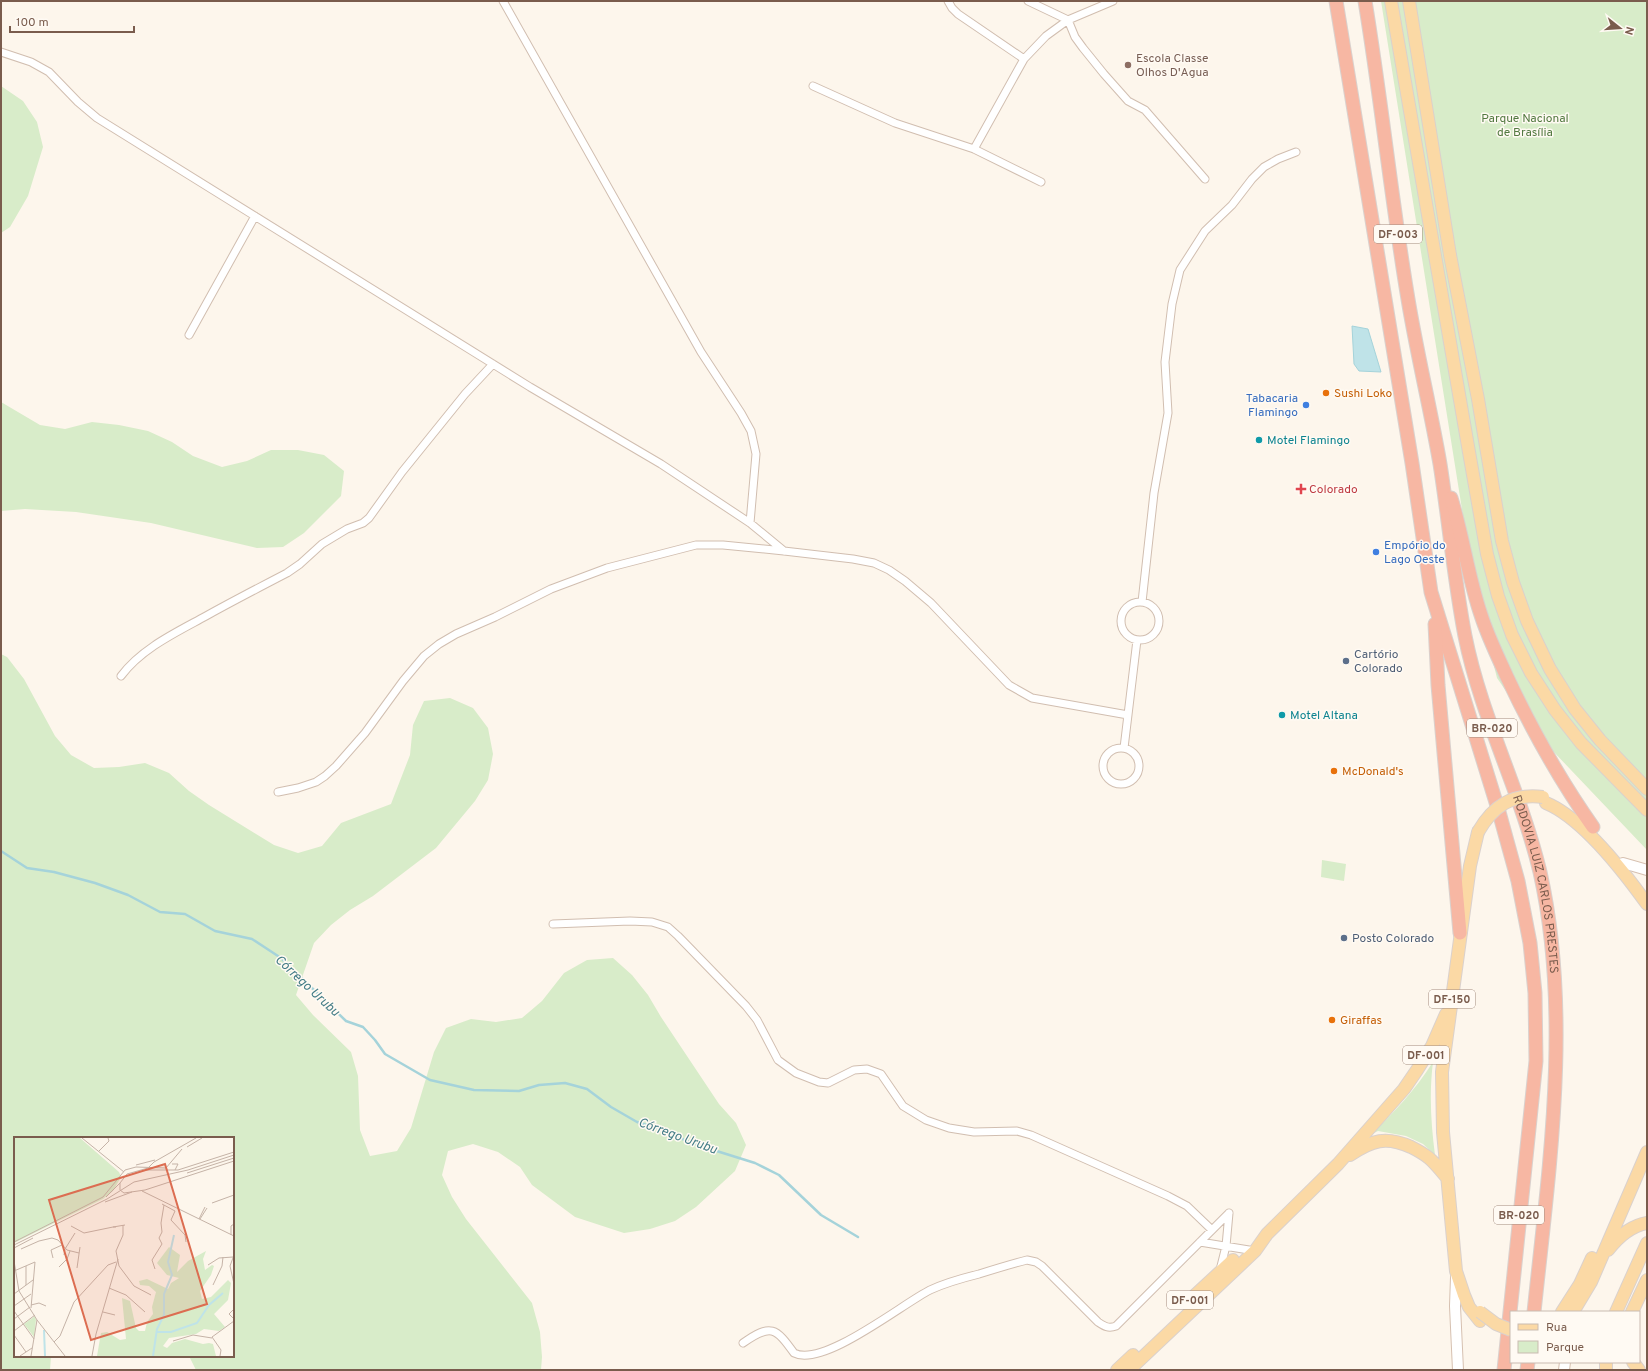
<svg xmlns="http://www.w3.org/2000/svg" width="1648" height="1371" viewBox="0 0 1648 1371" font-family="Overpass,sans-serif">
	<style>
		.green { fill: #d8ecc9 }
		.water { fill: #bfe3e8; stroke: #a5d3da }
		.lines { fill: none; stroke-linecap: round; stroke-linejoin: round }
		.stream { stroke: #a5d3da; stroke-width: 2.5 }
		.street-casing { stroke: #d1beb0; stroke-width: 9 }
		.secondary-casing { stroke: #d6c0b0; stroke-width: 12 }
		.primary-casing { stroke: #dad1cd; stroke-width: 14 }
		.highway-casing { stroke: #dad1cd; stroke-width: 15 }
		.street { stroke: #fff; stroke-width: 7 }
		.secondary { stroke: #fff; stroke-width: 10 }
		.primary { stroke: #fbd9a5; stroke-width: 12 }
		.highway { stroke: #f7b7a3; stroke-width: 13 }
		.primary-bridge-casing { stroke: #dad1cd; stroke-width: 14; stroke-linecap: butt }
		.primary-bridge { stroke: #fbd9a5; stroke-width: 12 }
		.education-dot { fill: #8d6e63; stroke: #fffaf3; stroke-width: 1.5 }
		.food-dot { fill: #e8710a; stroke: #fffaf3; stroke-width: 1.5 }
		.shop-dot { fill: #3f7fe0; stroke: #fffaf3; stroke-width: 1.5 }
		.culture-dot { fill: #0f9aa8; stroke: #fffaf3; stroke-width: 1.5 }
		.health-dot { fill: #e0444e; stroke: #fffaf3; stroke-width: 1.5 }
		.service-dot { fill: #5c6f8a; stroke: #fffaf3; stroke-width: 1.5 }
		.labels { text-anchor: middle; stroke-width: 3; stroke-linejoin: round; paint-order: stroke }
		.shield { fill: #fffaf3; stroke: #a28b7f; stroke-width: 1 }
		.shield-label { font-size: 11px; font-weight: bold; fill: #7a5c4d }
		.education-label { font-size: 12px; fill: #785e54; stroke: #fffaf3; text-anchor: start }
		.park-label { font-size: 12px; fill: #537a41; stroke: #fffaf3 }
		.food-label { font-size: 12px; fill: #c56008; stroke: #fffaf3; text-anchor: start }
		.shop-label { font-size: 12px; fill: #366cbe; stroke: #fffaf3; text-anchor: end }
		.culture-label { font-size: 12px; fill: #0d838f; stroke: #fffaf3; text-anchor: start }
		.health-label { font-size: 12px; fill: #be3a42; stroke: #fffaf3; text-anchor: start }
		.service-label { font-size: 12px; fill: #4e5e75; stroke: #fffaf3; text-anchor: start }
		.street-label { font-size: 12px; fill: #7a5c4d; stroke: #fffaf3 }
		.water-label { font-size: 13px; font-style: italic; fill: #437c86; stroke: #fffaf3 }
		.inset-river { fill: none; stroke: #bfe3e8; stroke-width: 2 }
		.inset-road { fill: none; stroke: #c5b3a7; stroke-width: 1 }
		.view { fill: #dc6d51; fill-opacity: 0.15; stroke: #dc6d51; stroke-width: 2 }
		.inset-edge { fill: none; stroke: #7a5c4d; stroke-width: 2 }
	</style>
	<rect width="100%" height="100%" fill="#fdf6ec"/>
	<path class="green" d="M 1381,1 L 1647,1 L 1647,850 L 1532,729 L 1497,678 L 1475,591 Z
		M 1,86 L 23,101 L 37,122 L 43,147 L 28,196 L 10,227 L 1,233 Z
		M 1,402 L 40,425 L 65,429 L 92,422 L 119,425 L 148,431 L 172,442 L 193,456 L 222,467 L 247,461 L 271,450 L 298,450 L 324,455 L 344,471 L 341,496 L 304,533 L 283,547 L 257,548 L 151,523 L 76,512 L 25,509 L 1,511 Z
		M 1,654 L 7,657 L 24,679 L 55,736 L 71,755 L 94,768 L 119,767 L 145,763 L 169,773 L 189,791 L 209,805 L 274,845 L 298,853 L 322,846 L 341,823 L 391,804 L 410,755 L 413,725 L 424,701 L 450,698 L 473,708 L 488,728 L 493,754 L 488,780 L 475,801 L 436,848 L 373,896 L 350,910 L 331,925 L 314,943 L 296,995 L 313,1015 L 351,1052 L 358,1076 L 360,1130 L 370,1156 L 397,1151 L 411,1128 L 434,1052 L 446,1028 L 471,1019 L 496,1022 L 522,1018 L 542,1001 L 564,973 L 587,960 L 613,958 L 632,975 L 648,995 L 661,1017 L 719,1104 L 736,1123 L 746,1145 L 735,1171 L 696,1207 L 675,1221 L 650,1229 L 624,1233 L 575,1217 L 532,1185 L 520,1167 L 498,1152 L 473,1144 L 448,1151 L 442,1175 L 452,1197 L 466,1219 L 532,1303 L 540,1332 L 542,1357 L 541,1370 L 196,1370 L 189,1356 L 233,1356 L 233,1138 L 15,1138 L 15,1356 L 51,1356 L 50,1370 L 1,1370 Z
		M 1322,860 L 1346,864 L 1344,881 L 1321,877 Z
		M 1433,1062 C 1429,1094 1431,1124 1435,1155 L 1423,1144 L 1406,1136 L 1378,1131 L 1370,1135 C 1394,1113 1415,1090 1433,1062 Z"/>
	<path class="water" d="M 1352,326 L 1368,329 L 1381,372 L 1359,371 L 1354,364 Z"/>
	<g class="lines">
		<path class="stream" d="M 1,851 L 27,868 L 54,872 L 95,883 L 128,895 L 160,912 L 185,914 L 215,931 L 252,939 L 281,958 L 346,1021 L 363,1027 L 375,1040 L 385,1054 L 430,1080 L 474,1090 L 519,1091 L 539,1085 L 565,1083 L 587,1089 L 611,1107 L 637,1122 L 664,1130 L 691,1143 L 755,1163 L 779,1175 L 821,1215 L 858,1237"/>
		<g class="street-casing">
			<path id="street" d="M 503,1 L 701,352 L 741,413 L 751,431 L 756,454 L 750,523
				M 948,1 L 952,8 L 958,14 L 1024,59
				M 1028,1 L 1068,20 L 1075,37 L 1083,48 L 1104,74 L 1128,101 L 1145,110 L 1205,179
				M 1,52 L 31,62 L 49,72 L 78,102 L 97,118 L 530,387 L 661,464 L 750,523 L 784,551
				M 813,86 L 895,123 L 974,149 L 1041,182
				M 974,149 L 1024,59 L 1046,36 L 1068,20 L 1113,1
				M 189,335 L 255,216
				M 1142,602 L 1154,493 L 1168,413 L 1165,362 L 1172,304 L 1180,270 L 1205,231 L 1232,205 L 1252,179 L 1264,167 L 1278,159 L 1296,152
				M1121 621a19 19 0 1 1 38 0a19 19 0 1 1-38 0Z
				M 121,676 C 142,648 177,632 206,616 C 233,601 260,587 287,573 L 300,564 L 322,544 L 347,529 L 363,523 L 369,518 L 402,472 L 465,394 L 493,364
				M1103 766a18 18 0 1 1 36 0a18 18 0 1 1-36 0Z
				M 1124,748 L 1137,640
				M 278,792 L 298,788 L 316,782 L 325,776 L 336,766 L 365,733 L 403,681 L 424,656 L 439,644 L 456,634 L 495,617 L 551,589 L 607,568 L 696,545 L 723,545 L 784,551 L 853,559 L 874,563 L 889,570 L 905,581 L 931,603 L 1009,685 L 1032,698 L 1128,715
				M 553,924 L 630,921 L 652,922 L 668,927 L 678,936 L 746,1006 L 757,1020 L 778,1060 L 796,1073 L 819,1082 L 828,1083 L 854,1070 L 867,1069 L 881,1074 L 903,1106 L 926,1120 L 949,1128 L 974,1132 L 1017,1131 L 1031,1135 L 1168,1196 L 1187,1206 L 1212,1230
				M 1200,1242 L 1255,1251
				M 1220,1270 L 1226,1246 L 1229,1213
				M 743,1343 C 771,1323 776,1328 794,1353 C 823,1368 902,1304 930,1290 C 945,1283 963,1278 979,1274 C 995,1269 1011,1264 1027,1260 L 1036,1262 L 1042,1266 L 1098,1322 C 1104,1326 1108,1329 1116,1326 L 1229,1213"/>
		</g>
		<g class="secondary-casing">
			<path id="secondary" d="M 1623,863 L 1647,870
				M 1456,1277 L 1455,1306 L 1458,1370
				M 1564,1370 L 1565,1362"/>
		</g>
		<g class="primary-casing">
			<path id="primary" d="M 1391,1 L 1469,452 L 1487,554 L 1498,596 L 1512,635 L 1531,673 L 1555,710 L 1581,743 L 1647,810
				M 1409,1 L 1450,255 L 1478,399 L 1502,541 L 1513,582 L 1527,621 L 1550,669 L 1575,709 L 1600,740 L 1647,789
				M 1546,803 C 1582,818 1624,872 1647,904
				M 1478,832 L 1470,866 L 1442,1072 L 1443,1132 L 1456,1271 L 1464,1295 L 1469,1307 L 1480,1321
				M 1350,1155 C 1372,1140 1386,1136 1411,1147 C 1417,1150 1424,1154 1429,1158 C 1436,1164 1442,1172 1448,1179
				M 1608,1250 C 1618,1237 1630,1226 1647,1223
				M 1191,1299 L 1233,1260
				M 1562,1312 L 1580,1284 L 1592,1258
				M 1573,1312 L 1591,1282 L 1647,1152
				M 1616,1312 L 1647,1243
				M 1632,1312 L 1647,1280
				M 1633,1362 L 1639,1370
				M 1117,1370 L 1133,1355
				M 1129,1370 L 1255,1251 L 1267,1234 L 1338,1164 L 1404,1089 L 1417,1070 L 1432,1046 L 1446,1014
				M 1606,1370 L 1606,1362"/>
		</g>
		<g class="highway-casing">
			<g id="highway">
				<path d="M 1336,1 L 1412,463 L 1431,592 L 1499,812 L 1518,881 L 1530,943 L 1535,993 L 1536,1061 L 1504,1370"/>
				<path id="s1" d="M 1365,1 C 1381,98 1391,196 1407,293 C 1416,350 1430,406 1440,464 C 1449,521 1454,579 1465,636 C 1481,717 1521,792 1540,872 C 1572,1014 1549,1169 1534,1312"/>
				<path d="M 1451,498 C 1463,536 1468,577 1481,615 C 1488,637 1498,657 1507,677 C 1532,730 1559,779 1593,827"/>
				<path d="M 1435,624 L 1438,685 L 1460,933"/>
				<path d="M 1527,1370 L 1528,1362"/>
			</g>
		</g>
		<use href="#street" class="street"/>
		<use href="#secondary" class="secondary"/>
		<use href="#primary" class="primary"/>
		<use href="#highway" class="highway"/>
		<g class="primary-bridge-casing">
			<path id="primary-bridge" d="M 1478,832 C 1493,806 1512,793 1543,797
				M 1480,1312 L 1496,1324 L 1511,1330"/>
		</g>
		<use href="#primary-bridge" class="primary-bridge"/>
	</g>
	<circle class="education-dot" cx="1128" cy="65" r="4"/>
	<g class="food-dot">
		<circle cx="1326" cy="393" r="4"/>
		<circle cx="1334" cy="771" r="4"/>
		<circle cx="1332" cy="1020" r="4"/>
	</g>
	<g class="shop-dot">
		<circle cx="1306" cy="405" r="4"/>
		<circle cx="1376" cy="552" r="4"/>
	</g>
	<g class="culture-dot">
		<circle cx="1259" cy="440" r="4"/>
		<circle cx="1282" cy="715" r="4"/>
	</g>
	<path class="health-dot" d="M1299 483h4v4h4v4h-4v4h-4v-4h-4v-4h4z"/>
	<g class="service-dot">
		<circle cx="1346" cy="661" r="4"/>
		<circle cx="1344" cy="938" r="4"/>
	</g>
	<g class="labels">
		<g class="shield">
			<rect x="1374" y="225" width="48" height="18" rx="3"/>
			<rect x="1467" y="719" width="50" height="18" rx="3"/>
			<rect x="1429" y="990" width="46" height="18" rx="3"/>
			<rect x="1403" y="1046" width="46" height="18" rx="3"/>
			<rect x="1494" y="1206" width="50" height="18" rx="3"/>
			<rect x="1167" y="1291" width="46" height="18" rx="3"/>
		</g>
		<g class="shield-label">
			<text x="1398" y="238">DF-003</text>
			<text x="1492" y="732">BR-020</text>
			<text x="1452" y="1003">DF-150</text>
			<text x="1426" y="1059">DF-001</text>
			<text x="1519" y="1219">BR-020</text>
			<text x="1190" y="1304">DF-001</text>
		</g>
		<g class="education-label">
			<text x="1136" y="62">Escola Classe<tspan x="1136" dy="14">Olhos D'Agua</tspan></text>
		</g>
		<g class="park-label">
			<text x="1525" y="122">Parque Nacional<tspan x="1525" dy="14">de Brasília</tspan></text>
		</g>
		<g class="food-label">
			<text x="1334" y="397">Sushi Loko</text>
			<text x="1342" y="775">McDonald's</text>
			<text x="1340" y="1024">Giraffas</text>
		</g>
		<g class="shop-label">
			<text x="1298" y="402">Tabacaria<tspan x="1298" dy="14">Flamingo</tspan></text>
			<text x="1384" y="549" text-anchor="start">Empório do<tspan x="1384" dy="14">Lago Oeste</tspan></text>
		</g>
		<g class="culture-label">
			<text x="1267" y="444">Motel Flamingo</text>
			<text x="1290" y="719">Motel Altana</text>
		</g>
		<g class="health-label">
			<text x="1309" y="493">Colorado</text>
		</g>
		<g class="service-label">
			<text x="1354" y="658">Cartório<tspan x="1354" dy="14">Colorado</tspan></text>
			<text x="1352" y="942">Posto Colorado</text>
		</g>
		<g class="street-label">
			<text dy="4" stroke="none"><textPath href="#s1" startOffset="902">RODOVIA LUIZ CARLOS PRESTES</textPath></text>
		</g>
		<g class="water-label">
			<text transform="translate(308 985) rotate(43)" y="5">Córrego Urubu</text>
			<text transform="translate(678 1135) rotate(20)" y="5">Córrego Urubu</text>
		</g>
	</g>
	<g transform="translate(14 1137)">
		<rect width="220" height="220" fill="#fdf6ec"/>
		<path d="M 0,1 L 66,1 L 105,35 L 107,40 L 99,54 L 89,62 L 0,106 ZM 155,110 L 166,118 L 163,135 L 174,124 L 192,114 L 189,122 L 191,133 L 198,128 L 200,129 L 197,138 L 186,154 L 188,162 L 197,160 L 214,143 L 217,146 L 214,163 L 200,177 L 211,190 L 205,194 L 190,192 L 182,197 L 155,201 L 149,209 L 153,211 L 158,206 L 171,202 L 189,207 L 195,206 L 199,207 L 202,219 L 83,219 L 87,196 L 93,195 L 106,203 L 112,202 L 108,161 L 116,164 L 122,191 L 125,194 L 131,194 L 133,185 L 139,177 L 138,170 L 142,155 L 135,149 L 126,148 L 125,144 L 133,142 L 154,152 L 157,146 L 165,141 L 153,138 L 143,126 ZM 21,179 L 22,183 L 20,200 L 10,187 Z" fill="#d8ecc9"/>
		<path class="inset-river" d="M 30,193 L 31,219M 143,195 L 157,195 L 183,186 L 195,168 L 209,156M 139,219 L 143,192 L 150,178 L 150,157 L 158,138 L 154,125 L 160,98"/>
		<path class="inset-road" d="M 68,1 L 110,35M 182,1 L 140,25 L 134,31 L 113,37 L 106,46 L 106,53 L 110,56 L 131,53 L 220,24M 173,10 L 188,1M 85,14 L 95,4 L 94,1M 158,27 L 164,27 L 161,33M 122,28 L 141,23M 131,33 L 164,33 L 220,15M 173,36 L 220,21M 128,54 L 220,99M 92,60 L 106,46M 91,65 L 118,55M 198,66 L 220,58M 148,67 L 161,74 L 157,83 L 171,98 L 172,105M 185,82 L 191,70M 186,82 L 193,71M 109,88 L 109,98 L 102,114 L 105,129 L 120,149 L 137,158M 57,89 L 70,96 L 99,90M 102,90 L 99,90 L 111,88M 217,98 L 217,89 L 220,87M 0,105 L 89,60 L 111,33 L 122,30 L 152,31 L 168,12M 0,108 L 93,62 L 120,45 L 174,33 L 220,18M 0,111 L 19,101M 7,112 L 25,104 L 38,101 L 44,103 L 53,113 L 65,116M 50,118 L 51,112 L 61,96M 220,118 L 216,129 L 220,147M 39,121 L 37,113 L 48,108M 0,124 L 5,154 L 23,183 L 17,219M 194,128 L 205,121 L 219,120M 12,129 L 12,148M 45,130 L 53,122 L 56,114M 63,131 L 66,110M 141,132 L 138,123 L 148,107 L 145,101 L 148,95 L 147,86 L 150,68M 0,134 L 21,125 L 17,171M 199,148 L 208,129 L 209,120M 95,151 L 112,158 L 131,175M 0,157 L 19,143M 17,168 L 25,166 L 32,169M 0,169 L 17,157M 220,172 L 215,177 L 220,182M 0,174 L 20,202M 89,175 L 101,178M 0,182 L 16,170M 23,183 L 51,219M 0,194 L 21,178M 0,198 L 12,215M 159,204 L 179,198 L 198,201M 40,205 L 46,199 L 60,165 L 94,128 L 102,125M 6,219 L 18,211M 78,219 L 82,197 L 104,122M 206,219 L 207,213 L 198,200 L 220,184"/>
		<path class="view" d="M 151,27 L 193,167 L 77,203 L 35,63 Z"/>
		<rect width="220" height="220" class="inset-edge"/>
	</g>
	<rect width="1648" height="1371" fill="none" stroke="#7a5c4d" stroke-width="4"/>
	<rect x="1510" y="1311" width="130" height="52" fill="#fffaf3" stroke="#cabbb1"/>
	<rect x="1518" y="1324" width="20" height="6" fill="#fbd9a5" stroke="#cabbb1"/>
	<text x="1546" y="1331" font-size="12" fill="#7a5c4d">Rua</text>
	<rect x="1518" y="1341" width="20" height="12" fill="#d8ecc9" stroke="#cabbb1"/>
	<text x="1546" y="1351" font-size="12" fill="#7a5c4d">Parque</text>
	<g transform="translate(1620 28) rotate(107)" stroke="#fffaf3" stroke-width="3" paint-order="stroke">
	<path d="M0-3L7 15L0 10L-7 15Z" fill="#7a5c4d"/>
	<text y="-6" font-size="11" font-weight="bold" text-anchor="middle" fill="#7a5c4d">N</text>
	</g>
	<path d="M10 26v6h124v-6" fill="none" stroke="#7a5c4d" stroke-width="2"/>
	<text x="16" y="26" font-size="12" fill="#7a5c4d" stroke="#fffaf3" stroke-width="3" paint-order="stroke">100 m</text>
</svg>
